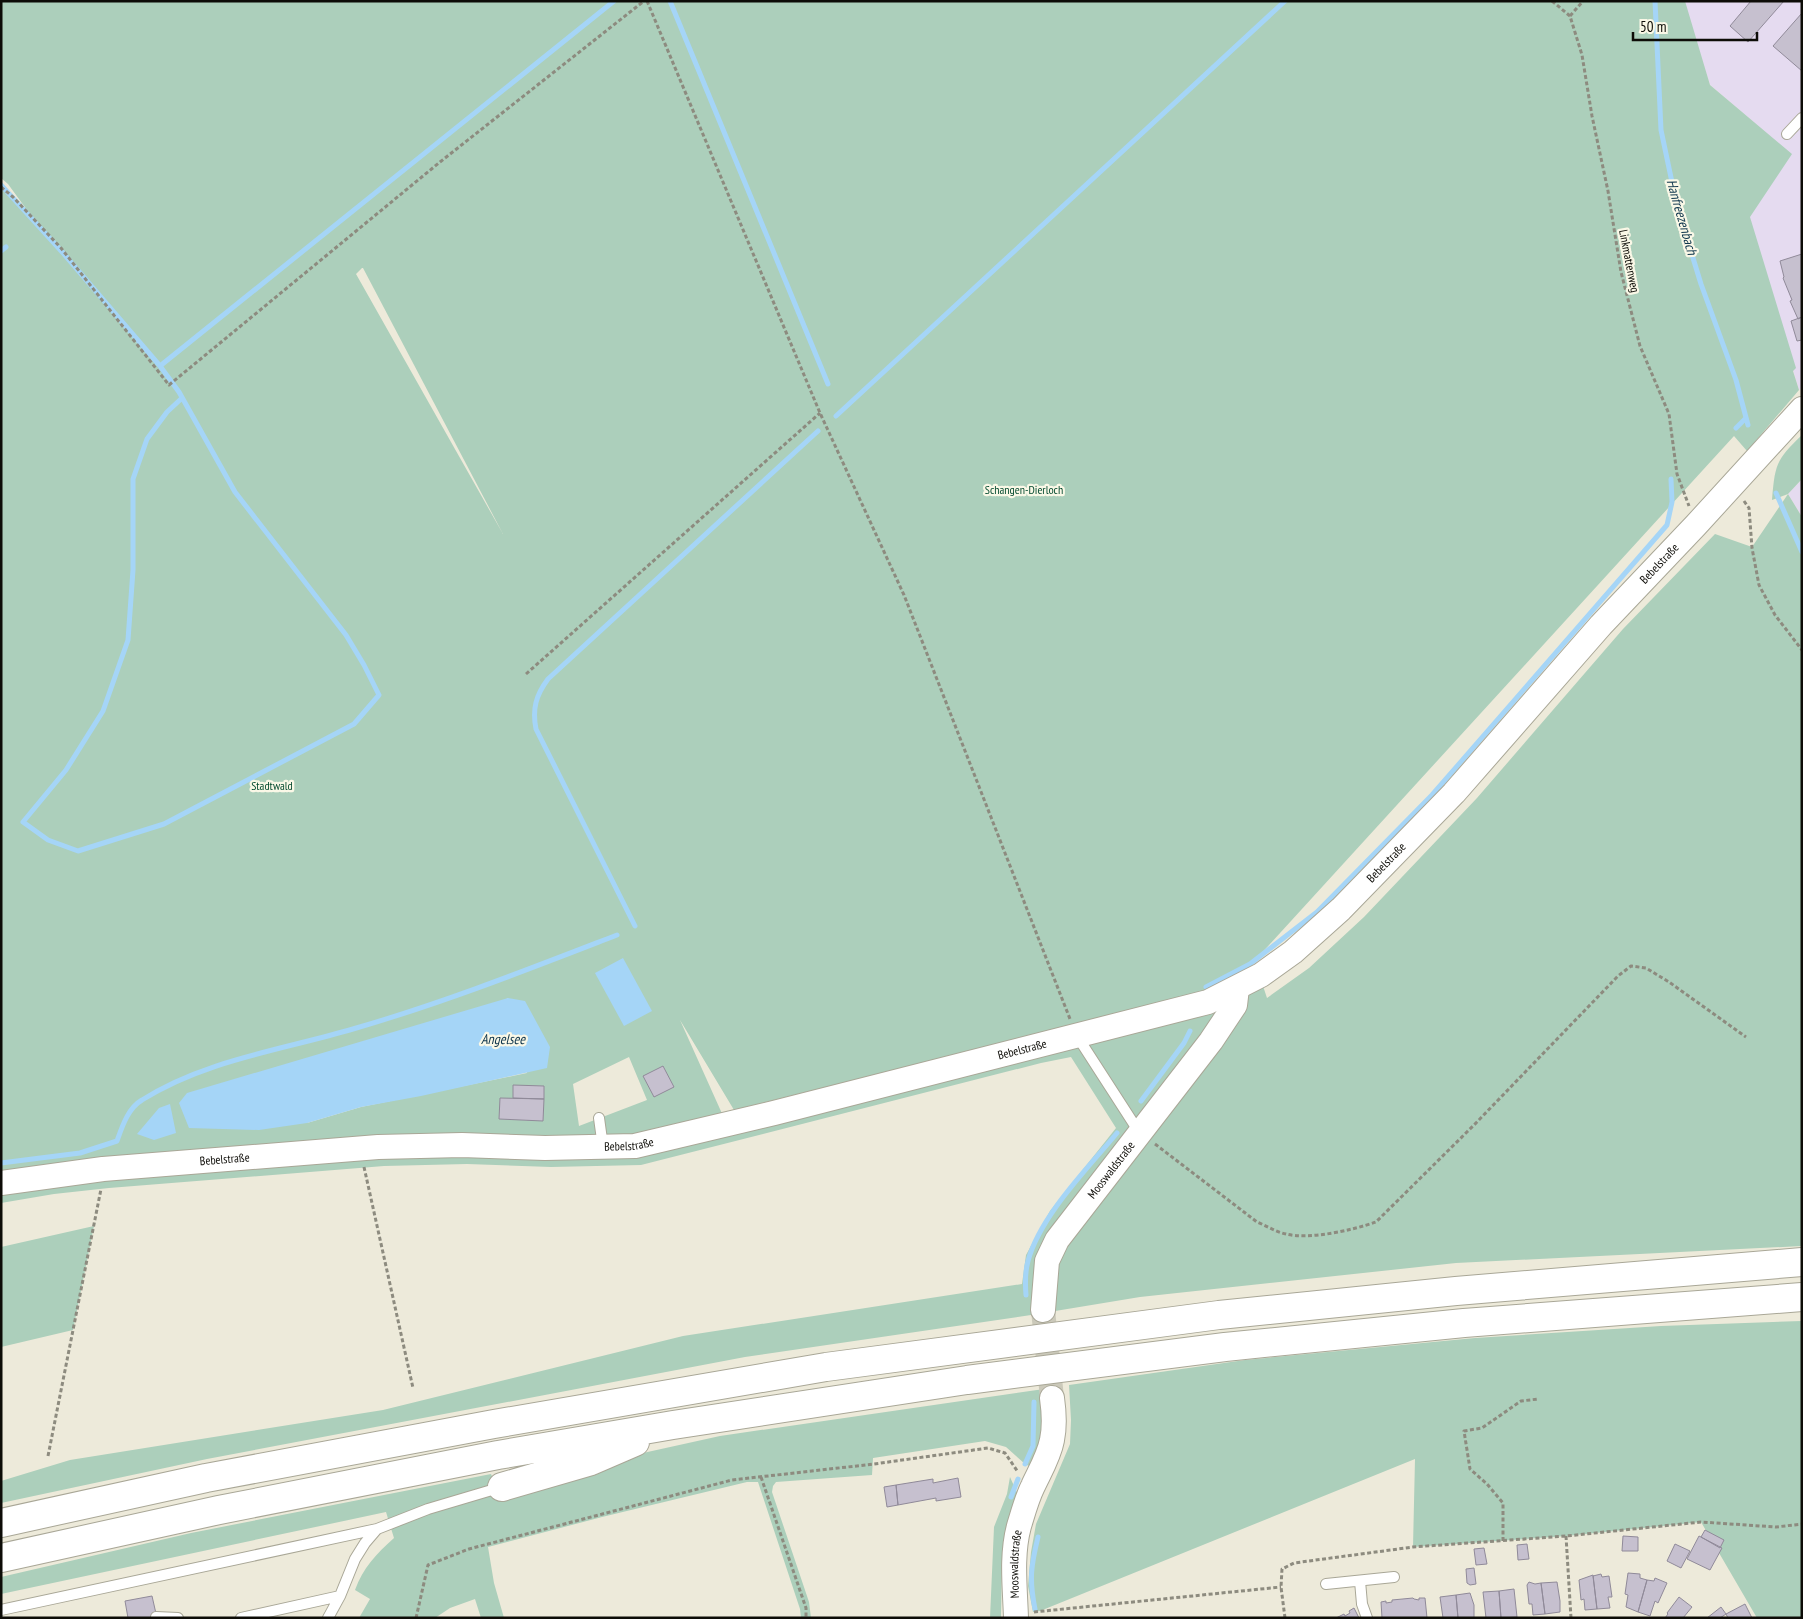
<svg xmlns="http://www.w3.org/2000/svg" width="1803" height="1619" viewBox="0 0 1803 1619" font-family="'PT Sans Narrow',sans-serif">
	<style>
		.industrial { fill: #e5dbf0 }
		.green { fill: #accfbb; fill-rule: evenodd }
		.water { fill: #a5d5f7 }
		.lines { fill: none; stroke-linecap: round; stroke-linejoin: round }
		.stream { stroke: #a5d5f7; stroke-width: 5 }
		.building { fill: #c6c0cf; stroke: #908a99 }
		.tertiary-tunnel { stroke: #cbc9ba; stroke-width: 24; stroke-dasharray: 24 12; stroke-linecap: butt }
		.service-casing { stroke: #a9a797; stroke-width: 12 }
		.tertiary-casing { stroke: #a9a797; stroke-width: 26 }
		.motorway-casing { stroke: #a9a797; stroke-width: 30 }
		.path { stroke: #8d8b7f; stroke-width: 3; stroke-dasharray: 4 2.5; stroke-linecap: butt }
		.service { stroke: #fff; stroke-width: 10 }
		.tertiary { stroke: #fff; stroke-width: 24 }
		.motorway { stroke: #fff; stroke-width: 28 }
		.labels { text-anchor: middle; stroke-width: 4.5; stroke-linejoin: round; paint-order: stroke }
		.street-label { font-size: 12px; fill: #0d0c07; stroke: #faf8e7 }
		.park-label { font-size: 12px; fill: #054b30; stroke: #faf8e7 }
		.water-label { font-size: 14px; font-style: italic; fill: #0d344b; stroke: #faf8e7 }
	</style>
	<rect width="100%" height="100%" fill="#edeada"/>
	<path class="industrial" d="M 1683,1 L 1802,1 L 1802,388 L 1799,390 L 1747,221 L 1791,154 L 1710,85 Z
		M 1802,479 L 1802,517 L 1788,494 Z"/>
	<path class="green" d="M 1,1 L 1685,1 L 1710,85 L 1792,154 L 1750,217 L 1796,368 L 1793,371 L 1799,390 L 1747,451 L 1734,436 L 1248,968 L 1256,965 L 1267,998 L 1309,968 L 1364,917 L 1477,798 L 1623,629 L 1715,534 L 1752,547 L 1788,494 L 1772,500 C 1775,464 1776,460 1802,435 L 1802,479 L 1788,494 L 1802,517 L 1802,1246 L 1456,1263 L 1140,1297 L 1031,1315 L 745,1357 L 207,1459 L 1,1503 L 1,1481 L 70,1460 L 383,1410 L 683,1336 L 1022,1284 L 1026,1255 L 1050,1211 L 1116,1128 L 1071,1057 L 1041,1063 L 641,1165 L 551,1167 L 467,1164 L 384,1166 L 109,1188 L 54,1194 L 1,1203 L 1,187 L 27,210 L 8,184 L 1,178 ZM 362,268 L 363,268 L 503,534 L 356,274 ZM 508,998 L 527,1073 L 361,1107 L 307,1123 ZM 1152,1005 L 724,1118 L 680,1020 L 734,1110 ZM 629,1057 L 647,1100 L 579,1126 L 573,1084 Z
		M 94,1226 L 73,1330 L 1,1347 L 1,1247 Z
		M 1802,1321 L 1802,1618 L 1757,1618 L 1701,1522 L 1566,1536 L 1413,1547 L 1415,1459 L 1040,1611 L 1033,1612 L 1028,1586 L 1031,1552 L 1036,1524 L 1070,1444 L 1071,1420 L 1069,1385 L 1245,1360 L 1475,1338 L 1661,1326 Z
		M 1044,1389 L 1046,1400 L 1038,1461 L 1033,1468 L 1025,1464 L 1006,1447 L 985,1441 L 873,1458 L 872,1475 L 776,1482 L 773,1486 L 772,1492 L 809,1602 L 811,1618 L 801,1618 L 800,1609 L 758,1482 L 747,1482 L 602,1517 L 488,1547 L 494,1583 L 504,1618 L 481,1618 L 475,1599 L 450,1608 L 435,1618 L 359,1618 L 370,1599 L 355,1590 C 363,1568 376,1554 394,1538 L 386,1512 L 1,1594 L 1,1577 L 191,1533 L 491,1474 L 503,1501 L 643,1453 L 720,1436 Z
		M 1010,1477 L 1018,1495 L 1002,1555 L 1001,1618 L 990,1618 L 994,1527 L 1007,1494 Z"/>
	<path class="water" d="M 623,958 L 652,1011 L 624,1026 L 595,973 Z
		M 508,998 L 525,1001 L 550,1047 L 547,1068 L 421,1096 L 361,1107 L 307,1123 L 259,1130 L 189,1128 L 179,1103 L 187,1093 Z
		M 170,1104 L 176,1133 L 154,1140 L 137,1134 L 159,1108 Z"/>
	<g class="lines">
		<path class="stream" d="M 670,1 L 828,384
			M 1655,1 L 1661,130 L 1677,206 L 1701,284 L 1736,380 L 1748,425
			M 1,185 L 64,254 L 160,366 L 614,1
			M 1,251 L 6,247
			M 160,366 L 179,392 L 235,492 L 346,635 L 364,665 L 379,695 L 354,724 L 164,824 L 78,851 L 48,840 L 23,822 L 66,770 L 103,711 L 128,640 L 133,570 L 133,479 L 147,439 L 167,412 L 182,398
			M 836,416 L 1285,1
			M 1736,428 L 1746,418
			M 1776,493 L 1802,552
			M 635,926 L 536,729 C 532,709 536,695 548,679 L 818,431
			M 1206,987 L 1250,964 L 1317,912 L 1432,795 L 1667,525 L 1672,502 L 1671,479
			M 1141,1101 L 1184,1043 L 1190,1031
			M 1,1163 L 80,1153 L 117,1141 C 122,1127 128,1108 142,1100 C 205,1060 282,1050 353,1029 C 443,1003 529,969 617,935
			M 1026,1295 C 1025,1283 1025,1272 1028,1261 C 1040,1216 1088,1168 1117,1133
			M 1025,1464 L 1033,1446 L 1034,1402
			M 1011,1497 L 1018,1479
			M 1035,1609 C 1029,1579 1031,1566 1038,1537"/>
	</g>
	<path class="building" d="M 1751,1 L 1784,1 L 1748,42 L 1730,26 Z
		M 1802,13 L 1802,71 L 1773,46 Z
		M 1802,254 L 1802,317 L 1798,319 L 1790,301 L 1792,300 L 1783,278 L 1784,277 L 1780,261 Z
		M 1802,317 L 1802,340 L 1797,341 L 1791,321 Z
		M 663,1066 L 674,1087 L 654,1097 L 643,1076 Z
		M 513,1085 L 544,1086 L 544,1099 L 513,1098 Z
		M 500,1098 L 544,1099 L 543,1121 L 499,1119 Z
		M 958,1478 L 961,1497 L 936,1501 L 936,1498 L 898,1505 L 896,1485 L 933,1479 L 933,1483 Z
		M 896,1485 L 898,1505 L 887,1507 L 884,1487 Z
		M 1705,1530 L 1724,1540 L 1720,1548 L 1701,1537 Z
		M 1623,1536 L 1638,1537 L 1638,1551 L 1622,1551 Z
		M 1699,1536 L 1722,1548 L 1710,1570 L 1687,1559 Z
		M 1527,1544 L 1529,1559 L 1518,1560 L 1517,1545 Z
		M 1675,1544 L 1690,1551 L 1681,1568 L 1667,1561 Z
		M 1484,1548 L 1487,1564 L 1476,1565 L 1474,1549 Z
		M 1474,1568 L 1476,1584 L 1470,1585 L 1467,1583 L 1466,1569 Z
		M 1628,1573 L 1640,1574 L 1640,1578 L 1647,1580 L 1638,1612 L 1626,1607 L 1628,1595 L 1625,1594 Z
		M 1601,1574 L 1602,1577 L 1609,1576 L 1612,1597 L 1608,1597 L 1610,1608 L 1597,1609 L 1593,1576 Z
		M 1593,1575 L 1597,1609 L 1585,1610 L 1584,1599 L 1581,1600 L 1579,1580 Z
		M 1655,1578 L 1667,1583 L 1658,1603 L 1655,1601 L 1650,1616 L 1638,1612 L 1647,1580 L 1654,1581 Z
		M 1529,1582 L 1535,1584 L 1541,1583 L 1545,1614 L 1533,1615 L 1532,1604 L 1529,1604 L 1527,1585 Z
		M 1557,1582 L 1560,1601 L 1560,1612 L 1545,1614 L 1541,1583 Z
		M 1514,1589 L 1517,1617 L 1501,1618 L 1499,1591 Z
		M 1499,1591 L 1501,1618 L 1486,1618 L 1483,1592 Z
		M 1470,1593 L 1474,1605 L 1474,1618 L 1458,1618 L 1456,1595 Z
		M 1456,1595 L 1458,1618 L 1443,1618 L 1440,1597 Z
		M 152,1596 L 157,1618 L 128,1618 L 125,1601 Z
		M 1679,1597 L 1692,1607 L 1683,1618 L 1665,1618 L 1668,1614 L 1667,1613 Z
		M 1413,1598 L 1414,1599 L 1419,1600 L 1419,1598 L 1425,1598 L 1427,1618 L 1382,1618 L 1381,1602 L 1386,1601 L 1386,1603 L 1392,1602 L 1392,1600 Z
		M 1745,1604 L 1752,1618 L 1728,1618 L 1726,1614 Z
		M 1721,1607 L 1726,1614 L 1720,1618 L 1707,1618 Z
		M 1354,1608 L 1359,1618 L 1336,1618 L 1344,1614 L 1345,1616 L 1350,1613 L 1349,1611 Z"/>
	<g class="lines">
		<path class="tertiary-tunnel" d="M 1043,1310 L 1052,1398"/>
		<g class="service-casing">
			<path id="service" d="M 1787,134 L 1802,118
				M 1077,1036 L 1139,1132
				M 599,1118 L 603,1147
				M 1360,1581 L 1362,1604 L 1367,1618
				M 1326,1584 L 1394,1577
				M 1,1610 L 377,1529
				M 156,1617 L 178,1618
				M 241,1618 L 340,1596
				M 328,1618 L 340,1596 L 355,1559 L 365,1543 L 377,1529 L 428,1509 L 502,1487"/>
		</g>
		<g class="tertiary-casing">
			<g id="tertiary">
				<path id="s1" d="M 1,1183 L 103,1169 L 378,1147 L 462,1145 L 545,1148 L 635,1146 L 774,1113 L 1208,1002 L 1261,975 L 1293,952 L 1341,909 L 1454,793 L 1601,625 L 1696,525 L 1802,409"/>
				<path id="s2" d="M 1043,1310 L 1047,1261 L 1057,1240 L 1211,1041 L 1235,1005 L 1237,988"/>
				<path id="s3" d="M 1016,1618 C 1015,1587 1011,1556 1019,1526 C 1023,1513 1027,1498 1033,1486 C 1040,1471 1049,1456 1052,1440 C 1055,1426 1054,1412 1052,1398"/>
			</g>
		</g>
		<g class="motorway-casing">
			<path id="motorway" d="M 502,1487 L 591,1461 L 635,1442
				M 1,1523 L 206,1478 L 494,1424 L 826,1367 L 1219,1315 L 1456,1291 L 1802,1262
				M 1,1558 L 219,1510 L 498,1455 L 673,1425 L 967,1380 L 1225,1347 L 1464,1323 L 1802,1297"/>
		</g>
		<path class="path" d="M 647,1 L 820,413 L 904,595 L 1070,1019
			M 1552,1 L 1570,16 L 1582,55 L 1592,116 L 1608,191 L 1621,272 L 1640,346 L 1669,414 L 1677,474 L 1689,506
			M 1570,16 L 1583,1
			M 1,187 L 13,197 L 61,248 L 169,385 L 440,162 L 644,1
			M 1744,501 L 1749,508 L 1752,548 L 1759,585 L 1775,615 L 1802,650
			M 526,674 L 820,413
			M 1155,1144 L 1257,1222 C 1267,1226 1276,1232 1286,1234 C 1310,1240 1353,1230 1376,1222 L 1474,1125 L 1618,976 L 1631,966 L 1646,968 L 1669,982 L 1746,1037
			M 364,1167 L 413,1388
			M 48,1456 L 101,1189
			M 761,1477 L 806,1608 L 806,1618
			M 1566,1536 L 1571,1618
			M 1503,1541 L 1503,1503 L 1487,1484 L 1470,1469 L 1464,1431 L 1482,1428 L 1521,1401 L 1538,1399
			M 1034,1612 L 1281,1587
			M 416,1618 L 428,1565 L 469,1549 L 732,1480 L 874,1464 L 988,1448 L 1005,1453 L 1018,1472
			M 1285,1618 L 1281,1587 L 1282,1569 L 1294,1563 L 1413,1547 L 1566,1536 L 1701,1522 L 1776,1527 L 1802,1524"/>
		<use href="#service" class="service"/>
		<use href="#tertiary" class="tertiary"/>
		<use href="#motorway" class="motorway"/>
	</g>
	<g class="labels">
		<g class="street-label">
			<text transform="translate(1629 261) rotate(79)" y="4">Linkmattenweg</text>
			<text dy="4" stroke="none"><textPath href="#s1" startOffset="1860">Bebelstraße</textPath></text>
			<text dy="4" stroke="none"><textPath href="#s1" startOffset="1455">Bebelstraße</textPath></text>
			<text dy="4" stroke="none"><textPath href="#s1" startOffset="1035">Bebelstraße</textPath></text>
			<text dy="4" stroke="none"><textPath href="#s1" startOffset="630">Bebelstraße</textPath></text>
			<text dy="4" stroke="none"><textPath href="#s1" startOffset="225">Bebelstraße</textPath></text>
			<text dy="4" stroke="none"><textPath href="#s2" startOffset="161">Mooswaldstraße</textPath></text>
			<text dy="4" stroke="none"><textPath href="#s3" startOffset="54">Mooswaldstraße</textPath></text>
		</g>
		<g class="park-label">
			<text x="1024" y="494">Schangen-Dierloch</text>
			<text x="272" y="790">Stadtwald</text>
		</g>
		<g class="water-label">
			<text transform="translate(1682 217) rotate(74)" y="5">Hanfreezenbach</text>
			<text x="503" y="1044">Angelsee</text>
		</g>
	</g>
	<rect width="1803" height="1619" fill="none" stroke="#0d0c07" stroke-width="5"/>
	<path d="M1633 32v8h124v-8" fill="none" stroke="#0d0c07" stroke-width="2.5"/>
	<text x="1640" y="32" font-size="15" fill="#0d0c07" stroke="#faf8e7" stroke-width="4" paint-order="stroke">50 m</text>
</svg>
